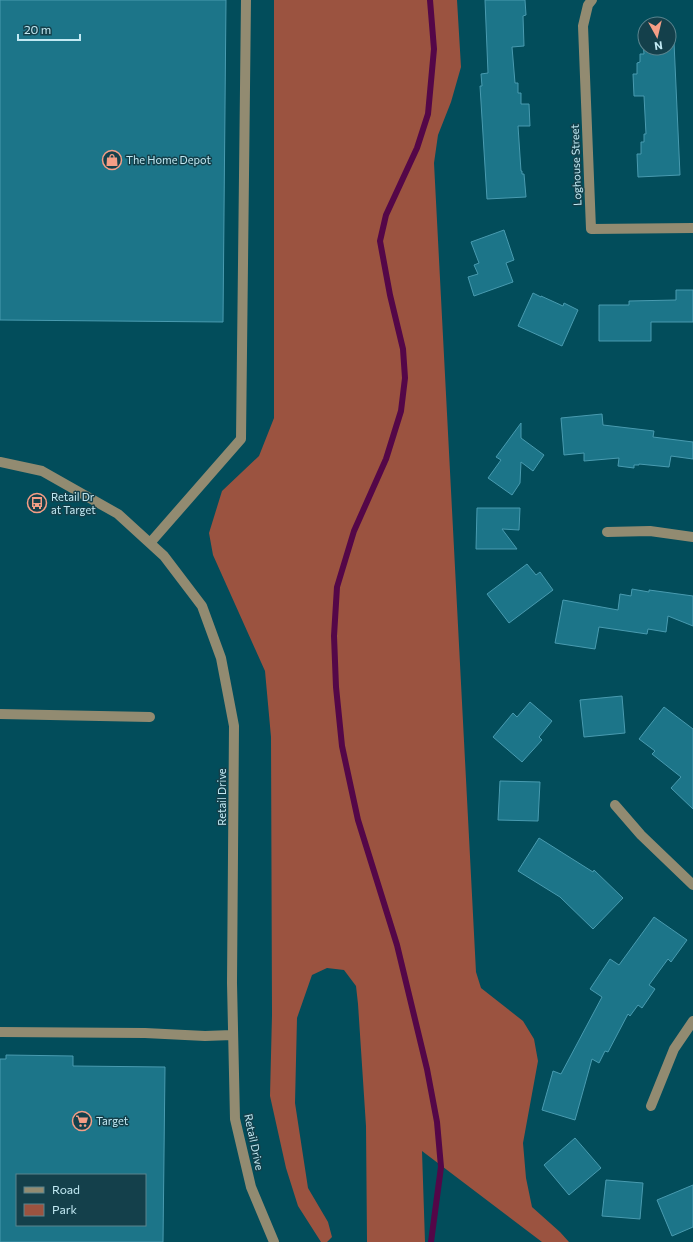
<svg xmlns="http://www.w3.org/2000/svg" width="693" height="1242" viewBox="0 0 693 1242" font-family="Commissioner,sans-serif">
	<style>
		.green { fill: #9b5340 }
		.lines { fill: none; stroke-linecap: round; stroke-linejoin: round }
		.stream { stroke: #540748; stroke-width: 6 }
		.building { fill: #1c7589; stroke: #499bb0; fill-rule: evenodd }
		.minor { stroke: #928b71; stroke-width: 10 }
		.labels { text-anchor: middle; stroke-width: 3; stroke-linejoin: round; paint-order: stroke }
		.poi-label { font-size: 11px; fill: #c2e9f3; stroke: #14404b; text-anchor: start }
		.street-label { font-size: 11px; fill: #c2e9f3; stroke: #14404b }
	</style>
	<rect width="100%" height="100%" fill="#024d5b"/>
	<path class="green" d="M 274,0 L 457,0 L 461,67 L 451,102 L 438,135 L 434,163 L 476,972 L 481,988 L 523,1021 L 534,1039 L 538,1061 L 523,1143 L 526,1178 L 532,1207 L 560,1232 L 569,1242 L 542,1242 L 422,1151 L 425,1242 L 367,1242 L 366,1126 L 358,1004 L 356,986 L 344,970 L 327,968 L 312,975 L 297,1018 L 295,1103 L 308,1188 L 328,1222 L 332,1237 L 327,1242 L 321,1242 L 298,1206 L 286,1168 L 270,1096 L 272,1015 L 271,737 L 265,671 L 213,555 L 209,533 L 222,491 L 259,456 L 274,418 Z"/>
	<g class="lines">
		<path class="stream" d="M 430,0 L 434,49 L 428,114 L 417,148 L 386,215 L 380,241 L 390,295 L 403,349 L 405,378 L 401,411 L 386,459 L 354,531 L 337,587 L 334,636 L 336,687 L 342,746 L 358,820 L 397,945 L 427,1069 L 437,1122 L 441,1167 L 431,1242"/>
	</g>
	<path class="building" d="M 0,0 L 226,0 L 223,322 L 0,320 Z
		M 485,0 L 525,0 L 526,15 L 523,16 L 524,46 L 512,47 L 515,83 L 518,83 L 518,93 L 521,93 L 521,104 L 529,104 L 530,126 L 518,126 L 521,171 L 522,171 L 522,174 L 524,174 L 526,197 L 487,199 L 480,86 L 482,86 L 481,74 L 488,73 Z
		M 669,42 L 674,42 L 680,175 L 638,177 L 637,154 L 641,154 L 641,142 L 644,142 L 644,134 L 646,134 L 644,96 L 634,96 L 633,74 L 637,74 L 637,63 L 640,62 L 640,54 L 644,54 L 643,43 L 645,43 L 645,48 L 669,48 Z
		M 504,230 L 514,260 L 506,263 L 513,282 L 474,296 L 468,277 L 478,274 L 474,265 L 479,263 L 471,242 Z
		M 676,290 L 693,290 L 693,322 L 651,322 L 651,341 L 599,341 L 599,305 L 629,305 L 629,301 L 676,300 Z
		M 533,293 L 541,297 L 541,296 L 563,306 L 564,303 L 578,310 L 562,346 L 518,326 Z
		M 602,414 L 603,425 L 654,431 L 653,437 L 693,442 L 693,459 L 671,456 L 669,467 L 639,464 L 639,465 L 634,465 L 634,468 L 618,466 L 619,458 L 584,461 L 584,453 L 564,455 L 561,418 Z
		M 521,423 L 521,438 L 544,455 L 533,471 L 521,462 L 520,483 L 512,495 L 488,478 L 501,460 L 496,457 Z
		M 477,508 L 520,508 L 519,530 L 502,529 L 517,549 L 476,549 Z
		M 527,564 L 536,575 L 540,572 L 553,590 L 509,623 L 487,594 Z
		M 632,589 L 649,592 L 649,590 L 693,596 L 693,626 L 668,616 L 666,632 L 648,629 L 647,634 L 599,627 L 595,649 L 555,643 L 563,600 L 618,610 L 620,594 L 631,596 Z
		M 622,696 L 625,733 L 584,737 L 580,700 Z
		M 530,702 L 552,721 L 539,737 L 542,740 L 522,762 L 493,737 L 513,713 L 517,717 Z
		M 664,707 L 693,729 L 693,809 L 671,788 L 681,777 L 652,754 L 655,751 L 639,739 Z
		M 500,781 L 540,782 L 538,821 L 498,820 Z
		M 539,838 L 593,872 L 594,870 L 623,898 L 593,929 L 560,897 L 518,871 Z
		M 654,917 L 687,940 L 671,962 L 668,959 L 649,985 L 655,989 L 642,1008 L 638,1005 L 630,1016 L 628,1014 L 608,1052 L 605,1051 L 599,1063 L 592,1059 L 575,1120 L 542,1110 L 553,1071 L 561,1074 L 602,997 L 590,989 L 610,959 L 619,965 Z
		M 6,1055 L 73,1056 L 73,1066 L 165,1067 L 163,1242 L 0,1242 L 0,1059 L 6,1059 ZM 17,1175 L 145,1175 L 145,1225 L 17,1225 Z
		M 575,1138 L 601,1168 L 569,1195 L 544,1165 Z
		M 606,1180 L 643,1183 L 640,1219 L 602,1216 Z
		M 693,1185 L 693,1227 L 672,1236 L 657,1200 Z"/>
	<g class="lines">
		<path class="minor" d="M 592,0 L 588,5 L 583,26 L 591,229 L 693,228
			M 0,462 L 42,471 L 118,514 L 164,556 L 202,606 L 221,658 L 234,726 L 232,983 L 235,1119 L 251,1187 L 274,1242
			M 607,532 L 650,531 L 693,537
			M 150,543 L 241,439 L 246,0
			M 0,714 L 150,717
			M 615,805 L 641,835 L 693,885
			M 0,1032 L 145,1033 L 205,1036 L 232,1035
			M 651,1106 L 674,1049 L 693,1021"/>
	</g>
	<defs>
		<g id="shop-ring" transform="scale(1)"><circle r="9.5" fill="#14404b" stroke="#f49e86" stroke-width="1.5"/><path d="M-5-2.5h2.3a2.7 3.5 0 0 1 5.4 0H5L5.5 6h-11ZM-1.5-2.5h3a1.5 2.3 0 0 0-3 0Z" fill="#f49e86"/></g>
		<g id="bus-ring" transform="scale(1)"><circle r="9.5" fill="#14404b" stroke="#f49e86" stroke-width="1.5"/><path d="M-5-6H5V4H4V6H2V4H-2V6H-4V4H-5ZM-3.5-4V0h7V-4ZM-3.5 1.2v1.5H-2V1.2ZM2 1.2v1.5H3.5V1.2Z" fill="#f49e86"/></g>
		<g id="supermarket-ring" transform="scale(1)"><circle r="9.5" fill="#14404b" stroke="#f49e86" stroke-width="1.5"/><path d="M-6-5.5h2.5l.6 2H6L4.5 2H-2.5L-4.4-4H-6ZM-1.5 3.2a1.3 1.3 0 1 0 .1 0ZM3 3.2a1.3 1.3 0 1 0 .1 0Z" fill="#f49e86"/></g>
	</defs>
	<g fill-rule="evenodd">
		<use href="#shop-ring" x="112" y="160"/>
		<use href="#bus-ring" x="37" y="503"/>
		<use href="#supermarket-ring" x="82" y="1121"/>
	</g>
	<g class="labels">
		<g class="poi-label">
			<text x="126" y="164">The Home Depot</text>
			<text x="51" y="501">Retail Dr<tspan x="51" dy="13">at Target</tspan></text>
			<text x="96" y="1125">Target</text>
		</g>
		<g class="street-label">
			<text transform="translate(576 165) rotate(-92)" y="4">Loghouse Street</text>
			<text transform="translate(222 797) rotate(-90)" y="4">Retail Drive</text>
			<text transform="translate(254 1142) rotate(78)" y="4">Retail Drive</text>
		</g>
	</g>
	<rect x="16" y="1174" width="130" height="52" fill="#14404b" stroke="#5a848e"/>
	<rect x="24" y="1187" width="20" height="6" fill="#928b71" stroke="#5a848e"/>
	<text x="52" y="1194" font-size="12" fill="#c2e9f3">Road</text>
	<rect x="24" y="1204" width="20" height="12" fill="#9b5340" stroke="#5a848e"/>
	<text x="52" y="1214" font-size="12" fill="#c2e9f3">Park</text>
	<g transform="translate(657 36) rotate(172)"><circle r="19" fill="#14404b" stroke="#5a848e"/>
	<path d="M0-3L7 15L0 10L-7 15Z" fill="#f49e86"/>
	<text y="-6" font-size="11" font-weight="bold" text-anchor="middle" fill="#c2e9f3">N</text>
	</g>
	<path d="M18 34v6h62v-6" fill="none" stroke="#c2e9f3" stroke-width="2"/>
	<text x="24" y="34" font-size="12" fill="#c2e9f3" stroke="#14404b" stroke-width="3" paint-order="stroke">20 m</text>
</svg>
